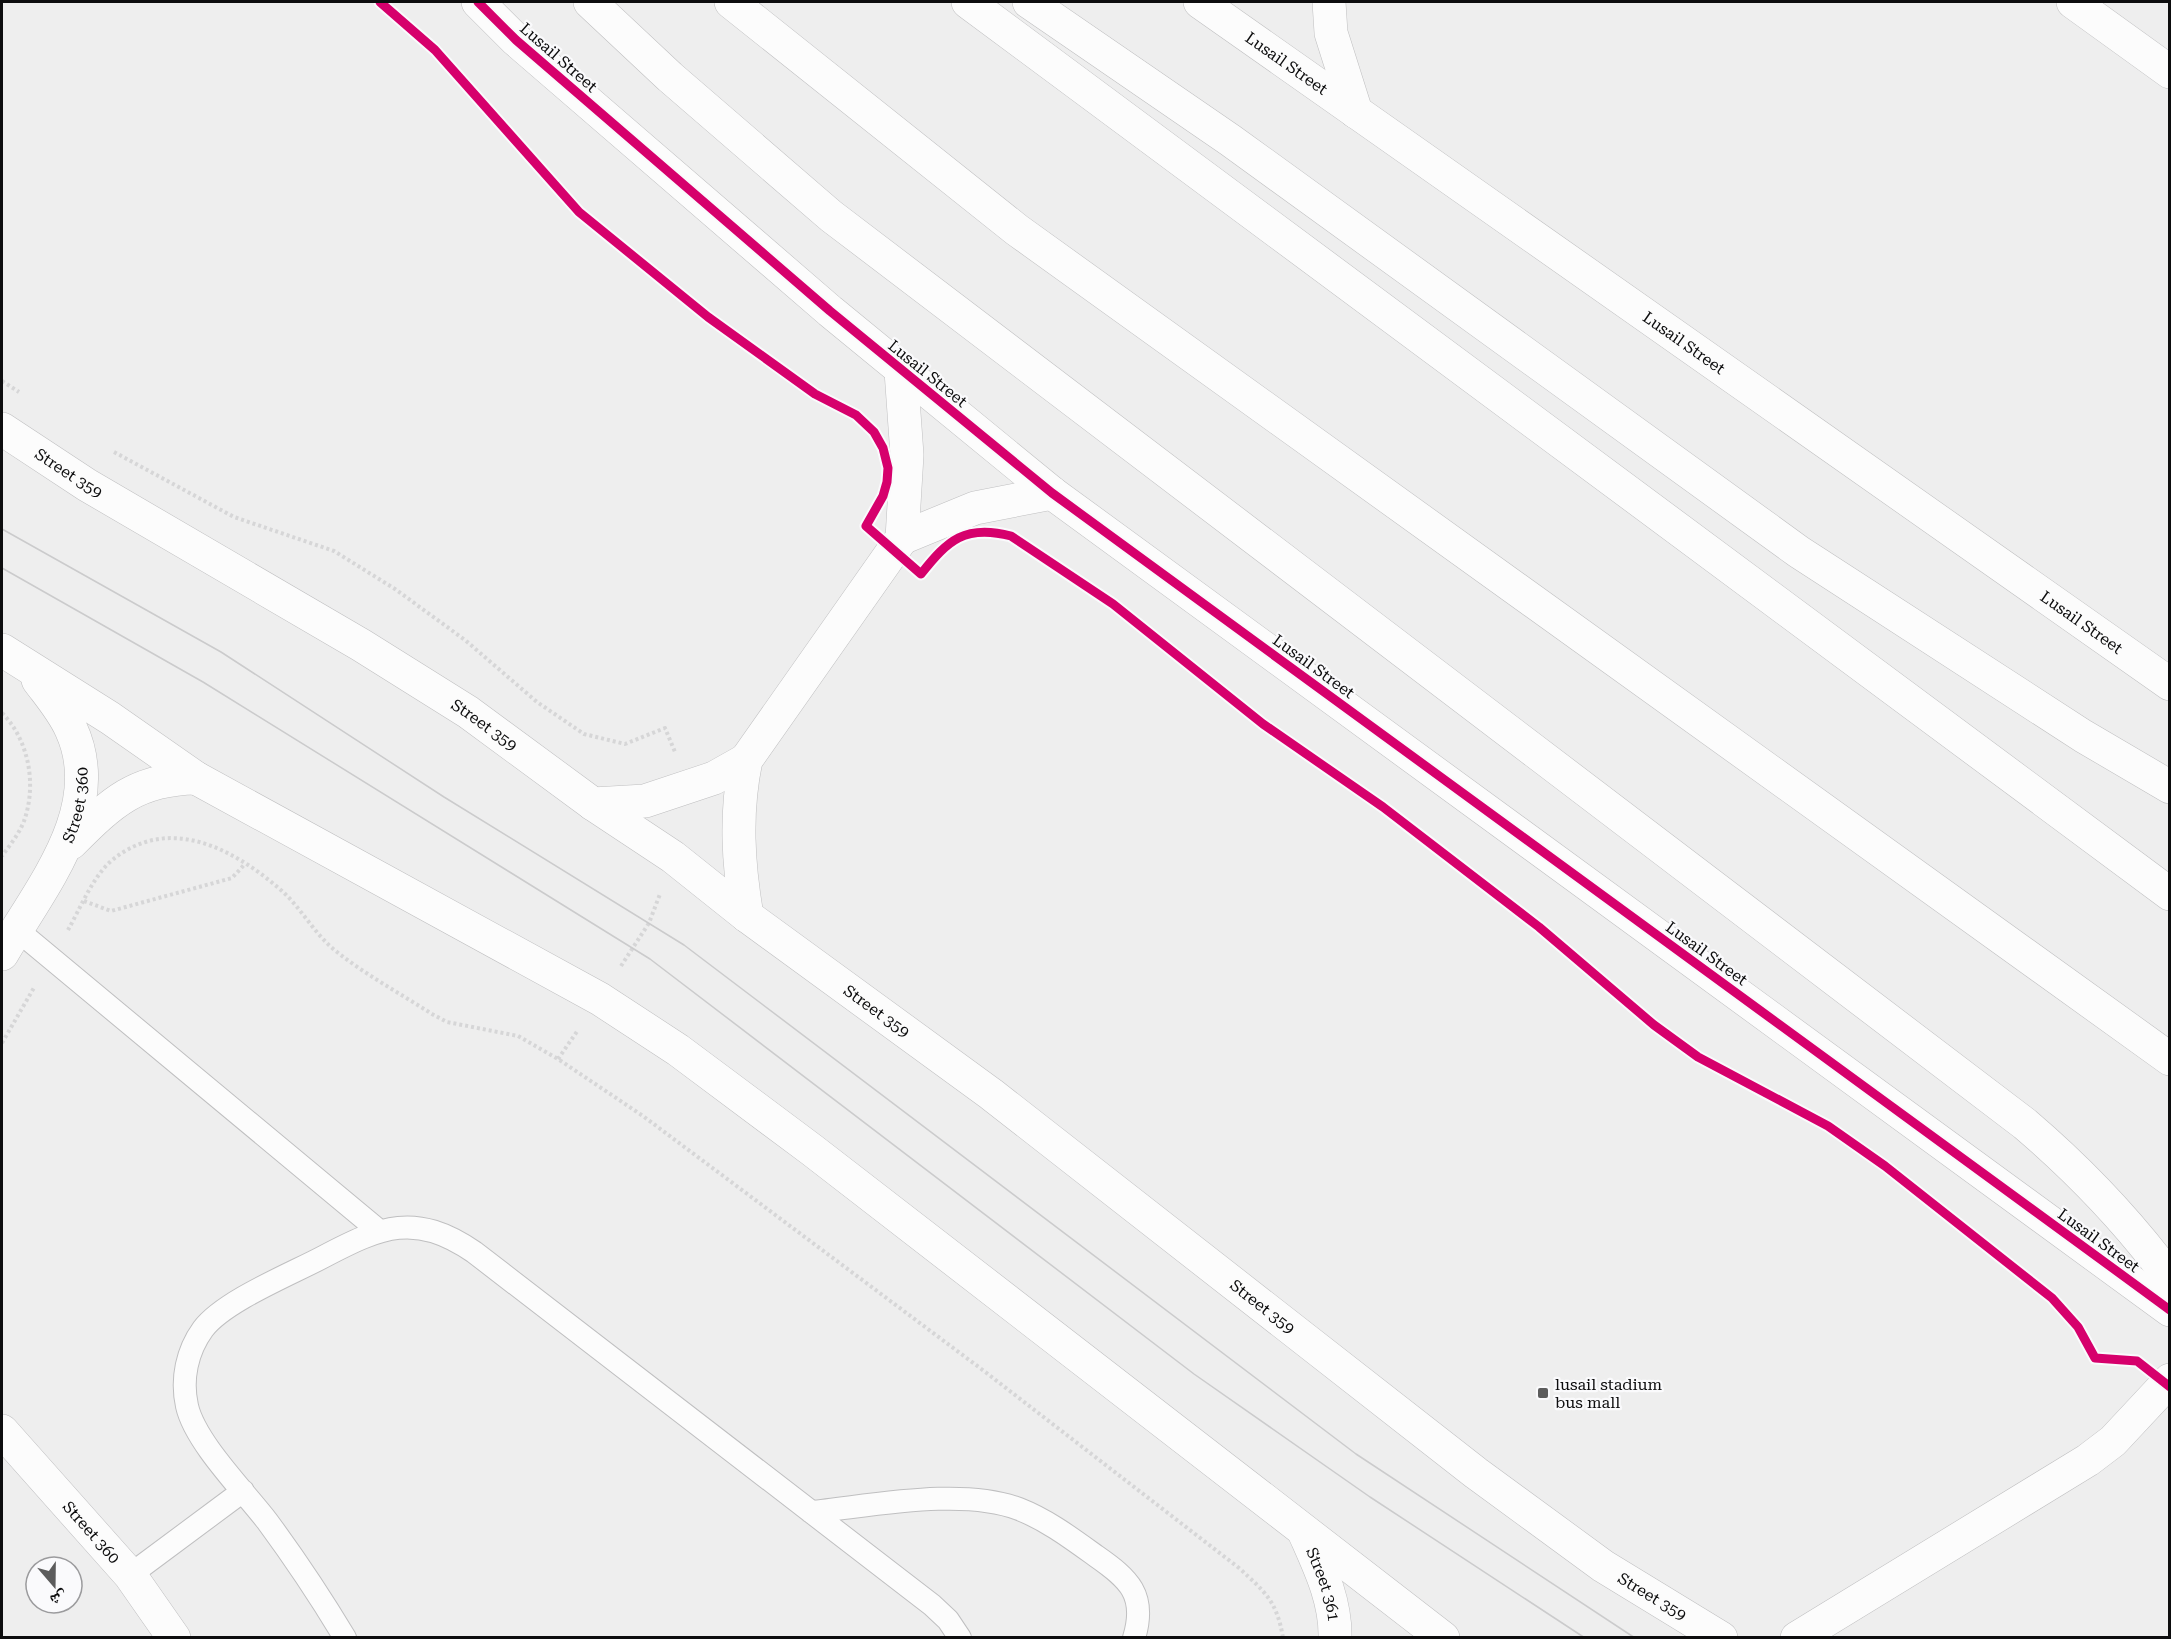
<svg xmlns="http://www.w3.org/2000/svg" width="2171" height="1639" viewBox="0 0 2171 1639" font-family="'Roboto Serif','Noto Naskh Arabic',serif">
	<style>
		.lines { fill: none; stroke-linecap: round; stroke-linejoin: round }
		.lane-casing { stroke: #bfbfc0; stroke-width: 24 }
		.street-casing { stroke: #bfbfc0; stroke-width: 34 }
		.secondary-casing { stroke: #bfbfc0; stroke-width: 34 }
		.highway-casing { stroke: #bfbfc0; stroke-width: 34 }
		.path { stroke: #d6d6d7; stroke-width: 4; stroke-dasharray: 3 3; stroke-linecap: butt }
		.lane { stroke: #fcfcfc; stroke-width: 22 }
		.street { stroke: #fcfcfc; stroke-width: 33 }
		.secondary { stroke: #fcfcfc; stroke-width: 33 }
		.highway { stroke: #fcfcfc; stroke-width: 33 }
		.tram { stroke: #cbcbcc; stroke-width: 1.5 }
		.cycleway-casing { stroke: #fafafc; stroke-width: 13 }
		.cycleway { stroke: #d6006c; stroke-width: 9 }
		.poi-dot { fill: #5c5c5c; stroke: #fafafc; stroke-width: 2 }
		.labels { text-anchor: middle; stroke-width: 4.5; stroke-linejoin: round; paint-order: stroke }
		.street-label { font-size: 16px; fill: #0d0d0e; stroke: #fafafc }
		.poi-label { font-size: 16px; fill: #0d0d0e; stroke: #fafafc; text-anchor: start }
	</style>
	<rect width="100%" height="100%" fill="#eee"/>
	<g class="lines">
		<g class="lane-casing">
			<path id="lane" d="M 16,929 L 378,1230
				M 811,1512 C 871,1506 962,1487 1019,1509 C 1047,1520 1071,1538 1096,1556 C 1129,1579 1147,1595 1134,1638
				M 130,1575 L 243,1491
				M 345,1638 C 321,1598 295,1559 267,1521 C 244,1491 195,1442 187,1406 C 181,1379 187,1351 203,1329 C 224,1301 291,1274 323,1257 C 382,1226 415,1212 474,1252 L 932,1605 L 948,1620 L 960,1638"/>
		</g>
		<g class="street-casing">
			<g id="street">
				<path d="M 1329,2 L 1331,33 L 1356,112"/>
				<path d="M 2073,2 L 2170,72"/>
				<path id="s1" d="M 2,429 L 87,485 L 361,645 L 468,712 L 593,804 L 673,857 L 747,916 L 991,1094 L 1476,1473 L 1603,1566 L 1721,1638"/>
				<path d="M 902,538 L 975,508 L 1052,493"/>
				<path d="M 2,650 L 110,718 L 196,778 L 600,999 L 678,1050 L 812,1150 L 1443,1638"/>
				<path d="M 593,804 L 645,801 L 714,778 L 746,760"/>
				<path d="M 71,843 C 112,802 136,779 196,778"/>
				<path d="M 747,916 C 738,863 735,813 746,760 L 902,538 L 907,455 L 901,371"/>
				<path id="s2" d="M 2,954 C 40,888 108,809 71,729 C 63,711 50,696 38,680"/>
				<path id="s3" d="M 2,1431 L 130,1575 L 174,1638"/>
				<path id="s4" d="M 1304,1532 C 1319,1566 1336,1600 1335,1638"/>
				<path d="M 1797,1638 L 2088,1460 L 2113,1441 L 2170,1380"/>
			</g>
		</g>
		<g class="secondary-casing">
			<g id="secondary">
				<path d="M 478,2 L 516,40 L 830,311 L 1052,493 L 2170,1310"/>
				<path id="s5" d="M 1200,2 L 2170,684"/>
			</g>
		</g>
		<g class="highway-casing">
			<path id="highway" d="M 590,2 L 670,77 L 831,216 L 2025,1124 C 2080,1171 2127,1220 2170,1278
				M 731,2 L 1017,230 L 2170,1059
				M 968,2 L 2170,894
				M 1029,2 L 1230,140 L 1799,552 L 2083,736 L 2170,787"/>
		</g>
		<path class="path" d="M 2,381 L 19,392
			M 114,452 L 234,517 L 334,551 L 395,589 L 465,640 L 537,702 L 584,734 L 625,744 L 665,728 L 675,752
			M 2,713 C 29,740 37,785 24,821 C 19,834 10,845 2,856
			M 84,901 L 111,911 L 232,878 L 244,865
			M 68,930 C 80,909 92,878 111,861 C 169,813 234,849 282,891 C 302,909 315,935 337,952 C 366,975 401,994 432,1014 L 447,1022 L 518,1036 L 558,1059 L 643,1116 L 984,1371 L 1239,1568 C 1265,1592 1277,1601 1283,1638
			M 621,966 L 649,923 L 660,894
			M 2,1043 L 35,986
			M 558,1059 L 578,1030"/>
		<use href="#lane" class="lane"/>
		<use href="#street" class="street"/>
		<use href="#secondary" class="secondary"/>
		<use href="#highway" class="highway"/>
		<path class="tram" d="M 2,529 L 221,652 L 444,797 L 684,945 L 1356,1454 L 1635,1638
			M 2,568 L 203,682 L 650,959 L 1194,1374 L 1370,1497 L 1585,1638"/>
		<g class="cycleway-casing">
			<path id="cycleway" d="M 380,2 L 435,50 L 579,212 L 708,317 L 815,394 L 856,415 L 874,432 L 883,448 L 888,468 L 887,482 L 883,496 L 866,526 L 921,574 C 948,540 965,524 1011,536 L 1113,604 L 1263,724 L 1383,807 L 1539,927 L 1654,1025 L 1698,1057 L 1828,1126 L 1885,1166 L 2052,1298 L 2078,1327 L 2095,1358 L 2137,1361 L 2170,1387
				M 478,2 L 516,40 L 830,311 L 1052,493 L 2170,1310"/>
		</g>
		<use href="#cycleway" class="cycleway"/>
	</g>
	<rect class="poi-dot" x="1537" y="1387" width="12" height="12" rx="3"/>
	<g class="labels">
		<g class="street-label">
			<text transform="translate(559 57) rotate(41)" y="6">Lusail Street</text>
			<text dy="6" stroke="none"><textPath href="#s5" startOffset="106">Lusail Street</textPath></text>
			<text dy="6" stroke="none"><textPath href="#s5" startOffset="592">Lusail Street</textPath></text>
			<text transform="translate(928 373) rotate(39)" y="6">Lusail Street</text>
			<text dy="6" stroke="none"><textPath href="#s1" startOffset="80">Street 359</textPath></text>
			<text dy="6" stroke="none"><textPath href="#s5" startOffset="1078">Lusail Street</textPath></text>
			<text transform="translate(1314 666) rotate(36)" y="6">Lusail Street</text>
			<text dy="6" stroke="none"><textPath href="#s1" startOffset="566">Street 359</textPath></text>
			<text dy="6" stroke="none"><textPath href="#s2" startOffset="168">Street 360</textPath></text>
			<text transform="translate(1707 953) rotate(36)" y="6">Lusail Street</text>
			<text dy="6" stroke="none"><textPath href="#s1" startOffset="1052">Street 359</textPath></text>
			<text transform="translate(2099 1240) rotate(36)" y="6">Lusail Street</text>
			<text dy="6" stroke="none"><textPath href="#s1" startOffset="1538">Street 359</textPath></text>
			<text dy="6" stroke="none"><textPath href="#s3" startOffset="135">Street 360</textPath></text>
			<text dy="6" stroke="none"><textPath href="#s4" startOffset="56">Street 361</textPath></text>
			<text dy="6" stroke="none"><textPath href="#s1" startOffset="2024">Street 359</textPath></text>
		</g>
		<g class="poi-label">
			<text x="1555" y="1390">lusail stadium<tspan x="1555" dy="18">bus mall</tspan></text>
		</g>
	</g>
	<rect width="2171" height="1639" fill="none" stroke="#0d0d0e" stroke-width="6"/>
	<g transform="translate(54 1585) rotate(160)"><circle r="28" fill="#fafafc" stroke="#9b9b9d" stroke-width="1.5"/>
	<path d="M0-4.5L10 22L0 15L-10 22Z" fill="#5c5c5c"/>
	<text y="-9" font-size="16" font-weight="bold" text-anchor="middle" fill="#0d0d0e">ش</text>
	</g>
</svg>
